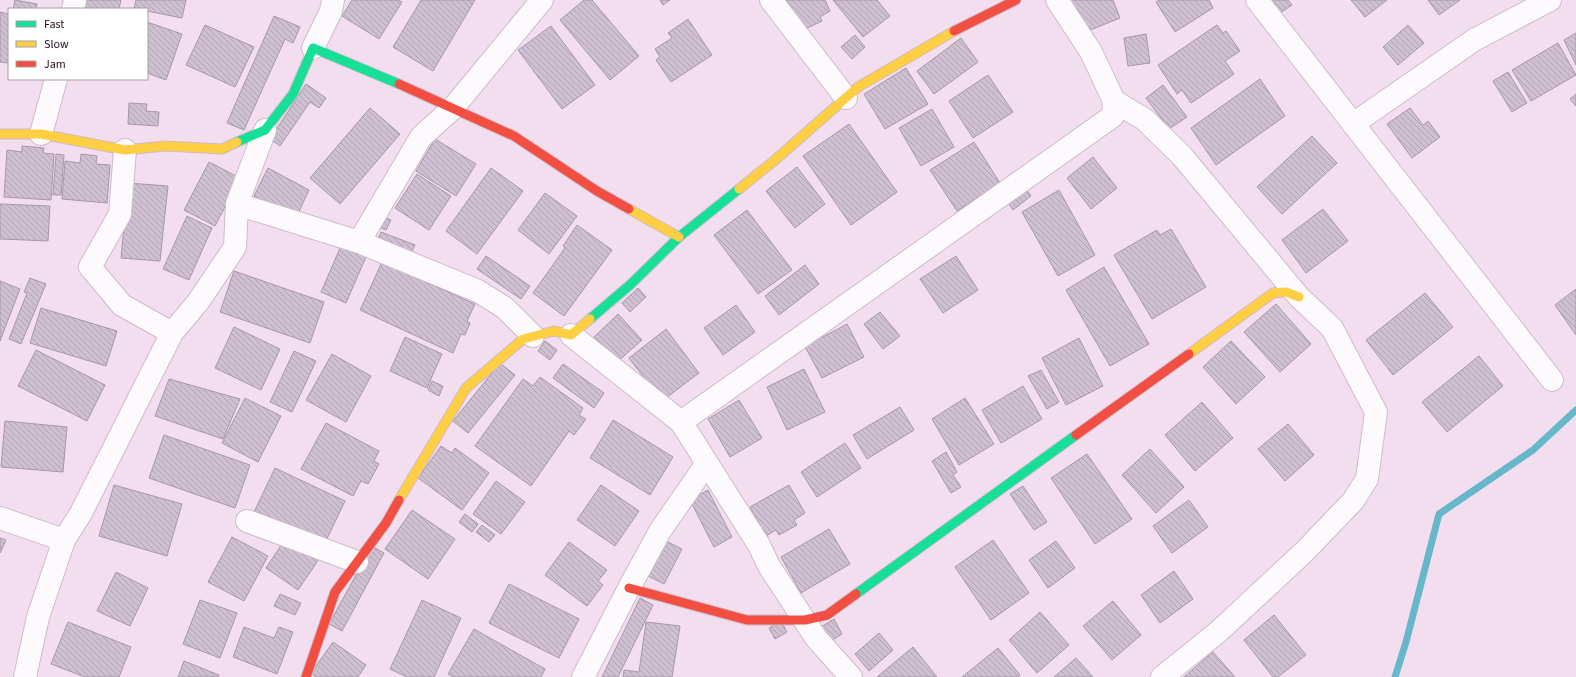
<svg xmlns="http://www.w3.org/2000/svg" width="1576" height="677" viewBox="0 0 1576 677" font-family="'Source Sans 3',sans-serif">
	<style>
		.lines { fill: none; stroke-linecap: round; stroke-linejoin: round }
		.stream { stroke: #67b7cb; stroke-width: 7 }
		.building { fill: url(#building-back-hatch); stroke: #a698a8 }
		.street-casing { stroke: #cdbbca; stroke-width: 24 }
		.fast-casing { stroke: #cdbbca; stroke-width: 11 }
		.slow-casing { stroke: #cdbbca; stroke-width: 11 }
		.jam-casing { stroke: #cdbbca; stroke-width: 11 }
		.street { stroke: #fdfafd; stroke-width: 22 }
		.fast { stroke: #16e098; stroke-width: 9 }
		.slow { stroke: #ffcf43; stroke-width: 9 }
		.jam { stroke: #f24e42; stroke-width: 9 }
	</style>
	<defs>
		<pattern id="building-back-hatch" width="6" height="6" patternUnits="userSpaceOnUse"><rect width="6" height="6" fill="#cec0d0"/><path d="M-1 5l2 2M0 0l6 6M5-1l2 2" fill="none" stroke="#b0a4b2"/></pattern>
	</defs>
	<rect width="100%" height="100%" fill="#f3deef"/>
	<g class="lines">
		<path class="stream" d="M 1395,677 L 1406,642 L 1439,514 L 1533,450 L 1576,410"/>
	</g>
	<path class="building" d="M 15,0 L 37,4 L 36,9 L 13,9 Z
		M 80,0 L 121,0 L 119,9 L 91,9 L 78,6 Z
		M 136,0 L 186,0 L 182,18 L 147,11 L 147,9 L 134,8 Z
		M 352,0 L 398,0 L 402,2 L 379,39 L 342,16 Z
		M 421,0 L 475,0 L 433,71 L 393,47 Z
		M 584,0 L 592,0 L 639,56 L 610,80 L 560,20 Z
		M 660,0 L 670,0 L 663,5 Z
		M 778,0 L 825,0 L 830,11 L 820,17 L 822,21 L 799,32 Z
		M 833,0 L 877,0 L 890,16 L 863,37 Z
		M 1075,0 L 1113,0 L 1120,18 L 1083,33 L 1070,2 Z
		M 1159,0 L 1209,0 L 1213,8 L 1175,32 L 1156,2 Z
		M 1259,0 L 1288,0 L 1292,5 L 1271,19 Z
		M 1351,0 L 1387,0 L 1365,17 Z
		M 1428,0 L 1460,0 L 1439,15 Z
		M 0,12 L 9,14 L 9,63 L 0,62 Z
		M 274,16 L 300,27 L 293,43 L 285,39 L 244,130 L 227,123 Z
		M 688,19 L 712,55 L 671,82 L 656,60 L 660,57 L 655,49 L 672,38 L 668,33 Z
		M 147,22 L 182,34 L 166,80 L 147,73 Z
		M 205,25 L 254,47 L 235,87 L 186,65 Z
		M 1217,25 L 1223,33 L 1226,31 L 1240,51 L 1225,61 L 1234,74 L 1191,103 L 1182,90 L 1177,94 L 1158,65 Z
		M 1408,25 L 1424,43 L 1398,65 L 1383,47 Z
		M 551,26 L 595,85 L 562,109 L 518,50 Z
		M 1576,33 L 1576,65 L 1564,40 Z
		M 1146,34 L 1150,63 L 1128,66 L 1124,38 Z
		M 855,35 L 865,47 L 852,59 L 841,47 Z
		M 961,38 L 978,62 L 934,94 L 917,71 Z
		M 1558,43 L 1576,75 L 1531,101 L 1512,70 Z
		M 906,68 L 928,104 L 885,129 L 864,94 Z
		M 1508,72 L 1527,103 L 1512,112 L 1493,81 Z
		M 988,75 L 1013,112 L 973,138 L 949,101 Z
		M 1260,79 L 1285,116 L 1216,165 L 1191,128 Z
		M 306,84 L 326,98 L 319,108 L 310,102 L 280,146 L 270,139 Z
		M 1163,85 L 1187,117 L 1169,129 L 1146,98 Z
		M 1576,94 L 1576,106 L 1570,99 Z
		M 129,103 L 147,104 L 146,111 L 159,112 L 158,126 L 128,124 Z
		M 370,108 L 400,134 L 340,204 L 310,178 Z
		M 1410,108 L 1423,125 L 1428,121 L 1440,137 L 1412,158 L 1387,124 Z
		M 932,109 L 954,147 L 921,166 L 899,128 Z
		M 849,124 L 897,192 L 851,225 L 803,156 Z
		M 1312,136 L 1337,163 L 1282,214 L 1257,187 Z
		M 435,139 L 476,164 L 456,196 L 416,171 Z
		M 974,142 L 1000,183 L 957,211 L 930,170 Z
		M 22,146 L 44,148 L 43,153 L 54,154 L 51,200 L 4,197 L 7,150 L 22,152 Z
		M 56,154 L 64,155 L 61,195 L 53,195 Z
		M 81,154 L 97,156 L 96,164 L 110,165 L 107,203 L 62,199 L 65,161 L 80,163 Z
		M 1093,157 L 1117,188 L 1091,209 L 1067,178 Z
		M 209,162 L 240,178 L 215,226 L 184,210 Z
		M 797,167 L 825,204 L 795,228 L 766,191 Z
		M 268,168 L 309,190 L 296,218 L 254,196 Z
		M 491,168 L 523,191 L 477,254 L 446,231 Z
		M 417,174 L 451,196 L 429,230 L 395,208 Z
		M 128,183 L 168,186 L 160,261 L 121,258 Z
		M 1024,186 L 1031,196 L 1013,210 L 1006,200 Z
		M 1059,190 L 1095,255 L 1058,276 L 1022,212 Z
		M 545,193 L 577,216 L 549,254 L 518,230 Z
		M 0,204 L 50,206 L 48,241 L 0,239 Z
		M 1323,209 L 1348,241 L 1306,273 L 1282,240 Z
		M 747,210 L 792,270 L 758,294 L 714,235 Z
		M 187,216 L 212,228 L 189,280 L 163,269 Z
		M 383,217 L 391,220 L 386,230 L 378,227 Z
		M 577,225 L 612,250 L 564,316 L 533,293 L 565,248 L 563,246 Z
		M 1171,229 L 1206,287 L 1152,319 L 1114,255 L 1157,230 L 1160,235 Z
		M 381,232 L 415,245 L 408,260 L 375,246 Z
		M 344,239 L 369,250 L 346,303 L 321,292 Z
		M 486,256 L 530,286 L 521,299 L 477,269 Z
		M 956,256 L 978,290 L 943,313 L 920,279 Z
		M 382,262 L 475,304 L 467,321 L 470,323 L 465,335 L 461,334 L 453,353 L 360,310 Z
		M 805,265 L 819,284 L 779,315 L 765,296 Z
		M 1104,267 L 1149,344 L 1110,366 L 1066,290 Z
		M 234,271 L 324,302 L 310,343 L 220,312 Z
		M 30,278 L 46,284 L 21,344 L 9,339 L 27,293 L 24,292 Z
		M 0,281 L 20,289 L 0,341 Z
		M 638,288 L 646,297 L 630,312 L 622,303 Z
		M 1576,289 L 1576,335 L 1555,305 Z
		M 1425,293 L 1453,327 L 1393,375 L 1366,340 Z
		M 1276,304 L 1311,344 L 1280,372 L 1244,332 Z
		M 736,305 L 755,332 L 723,355 L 704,328 Z
		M 41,308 L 117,331 L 106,366 L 30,343 Z
		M 880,312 L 900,336 L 883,349 L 864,324 Z
		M 618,314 L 642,340 L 616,363 L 593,338 Z
		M 847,324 L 864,357 L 822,378 L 803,343 L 819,334 L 821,338 Z
		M 234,327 L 280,349 L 261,390 L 215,368 Z
		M 666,329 L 699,373 L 662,401 L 629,358 Z
		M 405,337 L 442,354 L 427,388 L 390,371 Z
		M 1079,338 L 1103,386 L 1066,405 L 1042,358 Z
		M 545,341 L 557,350 L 550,360 L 538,351 Z
		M 1231,341 L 1265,377 L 1236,404 L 1203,367 Z
		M 36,350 L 105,385 L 87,421 L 18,386 Z
		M 294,351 L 316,361 L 292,412 L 270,402 Z
		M 332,354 L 371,376 L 346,422 L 306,400 Z
		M 1479,356 L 1503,386 L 1447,432 L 1422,402 Z
		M 500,363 L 515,375 L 468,433 L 453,421 Z
		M 563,364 L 604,393 L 594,408 L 553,378 Z
		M 804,369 L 825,412 L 787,430 L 767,387 Z
		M 1041,370 L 1059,402 L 1047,409 L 1028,376 Z
		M 540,377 L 583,408 L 579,415 L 586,419 L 574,435 L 569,431 L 531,486 L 475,446 L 523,379 L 533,386 Z
		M 169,379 L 240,399 L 223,439 L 155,416 Z
		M 432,381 L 443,386 L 439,396 L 428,390 Z
		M 1023,386 L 1042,419 L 1001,443 L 982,410 Z
		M 245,398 L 281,416 L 258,462 L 222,443 Z
		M 965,398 L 994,444 L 959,465 L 932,419 Z
		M 739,400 L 762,438 L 730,457 L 708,419 Z
		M 1202,402 L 1233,438 L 1195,471 L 1165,435 Z
		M 900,407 L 914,430 L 867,459 L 853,435 Z
		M 613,420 L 673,457 L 650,495 L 590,458 Z
		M 5,421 L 67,427 L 63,472 L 1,467 Z
		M 326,423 L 379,451 L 374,461 L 379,464 L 368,484 L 361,481 L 353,496 L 301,469 Z
		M 1288,424 L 1314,455 L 1285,481 L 1258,449 Z
		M 164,435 L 250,465 L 235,508 L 149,478 Z
		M 845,443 L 861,468 L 817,497 L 801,472 Z
		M 441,446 L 452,453 L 455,448 L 489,473 L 462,510 L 418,478 Z
		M 1150,449 L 1184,487 L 1156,513 L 1122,475 Z
		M 946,452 L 957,472 L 953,475 L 961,487 L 951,493 L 932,461 Z
		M 1087,454 L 1132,519 L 1095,544 L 1051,478 Z
		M 275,468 L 345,501 L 324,545 L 254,512 Z
		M 496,481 L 525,502 L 501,534 L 473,514 Z
		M 114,485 L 182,504 L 167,556 L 99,536 Z
		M 601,485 L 639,511 L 615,546 L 577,520 Z
		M 789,485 L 805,513 L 794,520 L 797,525 L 779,535 L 776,530 L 766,536 L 750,507 Z
		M 1023,486 L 1047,522 L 1034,530 L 1010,494 Z
		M 708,490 L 732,537 L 714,547 L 690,500 Z
		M 1189,500 L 1208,527 L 1172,553 L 1153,526 Z
		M 412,510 L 455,539 L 428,579 L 385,549 Z
		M 465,514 L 478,524 L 472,532 L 459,522 Z
		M 482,525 L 495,535 L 489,542 L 476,532 Z
		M 829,529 L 850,564 L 801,593 L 781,557 Z
		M 232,537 L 268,556 L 244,601 L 208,582 Z
		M 0,538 L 6,540 L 0,553 Z
		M 286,538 L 319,559 L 298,590 L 266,568 Z
		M 662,539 L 682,549 L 664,584 L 644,574 Z
		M 993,540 L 1029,593 L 991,620 L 955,567 Z
		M 1056,541 L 1075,568 L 1048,588 L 1029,560 Z
		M 569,542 L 607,570 L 598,581 L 603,585 L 587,606 L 545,575 Z
		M 372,546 L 384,553 L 342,631 L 329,624 Z
		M 1174,571 L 1193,599 L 1160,623 L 1141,595 Z
		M 116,572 L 148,588 L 130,626 L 97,611 Z
		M 509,584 L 579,619 L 559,658 L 489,623 Z
		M 280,594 L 301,603 L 295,615 L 274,606 Z
		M 640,598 L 653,605 L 618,677 L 602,677 Z
		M 200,600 L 237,613 L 220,658 L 183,644 Z
		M 422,600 L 461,618 L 434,677 L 407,677 L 390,669 Z
		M 1113,601 L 1141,635 L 1112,660 L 1083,626 Z
		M 1040,612 L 1069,645 L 1037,673 L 1009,640 Z
		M 1274,615 L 1306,655 L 1278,677 L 1273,677 L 1244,640 Z
		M 834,619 L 842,634 L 829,642 L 821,627 Z
		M 781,621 L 787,632 L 775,639 L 769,628 Z
		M 68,622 L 131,647 L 119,677 L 85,677 L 51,664 Z
		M 646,622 L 680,626 L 672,677 L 623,677 L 624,670 L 639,672 Z
		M 244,627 L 274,638 L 279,627 L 293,632 L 277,674 L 233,657 Z
		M 474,629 L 545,669 L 541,677 L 453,677 L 448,674 Z
		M 879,633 L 893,650 L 869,671 L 855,654 Z
		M 333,642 L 366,665 L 358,677 L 316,677 L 311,673 Z
		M 913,647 L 937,677 L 877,677 Z
		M 998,648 L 1020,675 L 1018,677 L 962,677 Z
		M 1213,652 L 1235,677 L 1184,677 Z
		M 1076,658 L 1093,677 L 1054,677 Z
		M 184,661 L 219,675 L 218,677 L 178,677 Z"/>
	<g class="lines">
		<g class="street-casing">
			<path id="street" d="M 771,0 L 846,98
				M 1257,0 L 1552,380
				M 73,9 L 75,0
				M 313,48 L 331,11 L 333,0
				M 1114,101 L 1144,119 L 1182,156 L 1299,297 L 1332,328 L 1376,412 L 1367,479 L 1353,501 L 1304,552 L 1218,632 L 1162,677
				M 1353,124 L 1474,40 L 1550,0
				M 41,134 L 56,79
				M 125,150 L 120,214 L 90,267 L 122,305 L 172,333
				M 237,204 L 359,242 L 421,137 L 452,109 L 542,0
				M 359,242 L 478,291 L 505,308 L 533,336
				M 571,335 L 681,422 L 759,545 L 769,566 L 816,638 L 851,677
				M 681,422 L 1113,116 L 1114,101 L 1091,52 L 1057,0
				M 0,518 L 64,540
				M 247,521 L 357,562
				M 25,677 L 38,617 L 64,540 L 81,513 L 172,333 L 198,302 L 235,247 L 237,204 L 265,130
				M 583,677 L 629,588 L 660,531 L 707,463"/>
		</g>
		<g class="fast-casing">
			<path id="fast" d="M 237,142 L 265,130 L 293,94 L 313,48 L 399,84
				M 590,319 L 631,284 L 679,237 L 739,189
				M 856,594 L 1076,435"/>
		</g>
		<g class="slow-casing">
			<path id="slow" d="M 0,134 L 41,134 L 125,150 L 165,146 L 222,149 L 237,142
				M 739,189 L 775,160 L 858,87 L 954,31
				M 629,209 L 679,237
				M 1189,354 L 1273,293 L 1286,292 L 1299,297
				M 399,500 L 466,388 L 523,339 L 554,331 L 571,335 L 590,319"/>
		</g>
		<g class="jam-casing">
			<path id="jam" d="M 954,31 L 1016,0
				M 399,84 L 514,136 L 597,191 L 629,209
				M 1076,435 L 1189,354
				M 629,588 L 747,620 L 805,620 L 827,615 L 856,594
				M 306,677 L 335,592 L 386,523 L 399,500"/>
		</g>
		<use href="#street" class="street"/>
		<use href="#fast" class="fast"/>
		<use href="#slow" class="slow"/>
		<use href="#jam" class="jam"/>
	</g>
	<rect x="8" y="8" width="140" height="72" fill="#ffffff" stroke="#a59fa5"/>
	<rect x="16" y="21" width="20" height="6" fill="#16e098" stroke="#a59fa5"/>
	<text x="44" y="28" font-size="12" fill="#1f0f1d">Fast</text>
	<rect x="16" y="41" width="20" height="6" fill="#ffcf43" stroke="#a59fa5"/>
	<text x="44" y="48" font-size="12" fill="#1f0f1d">Slow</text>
	<rect x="16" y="61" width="20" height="6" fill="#f24e42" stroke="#a59fa5"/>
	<text x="44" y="68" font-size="12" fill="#1f0f1d">Jam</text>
</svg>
